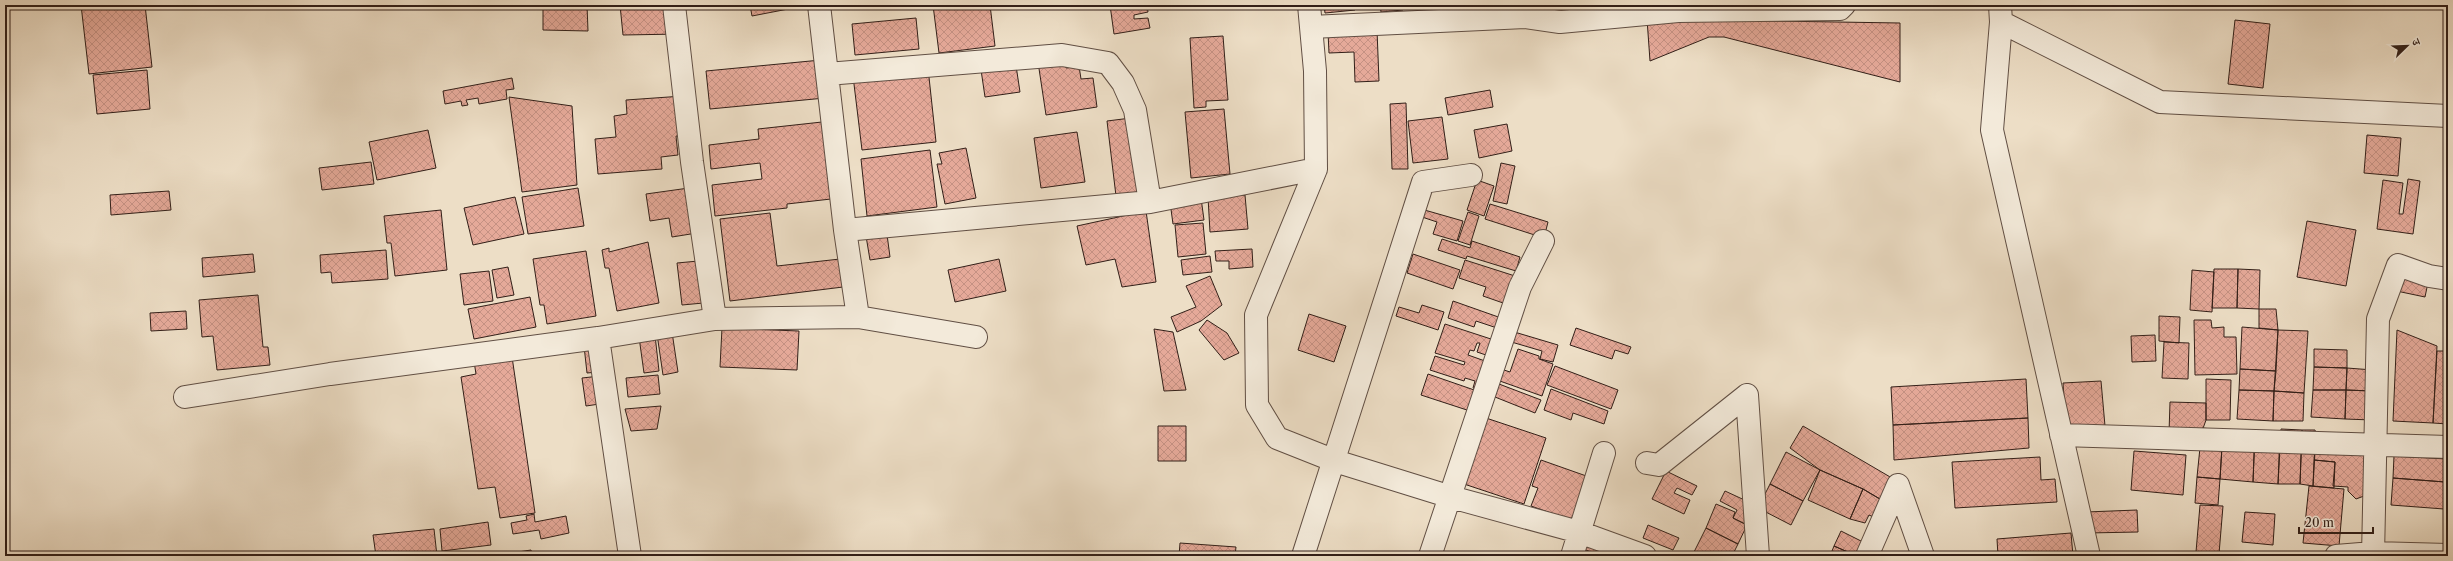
<svg xmlns="http://www.w3.org/2000/svg" width="2453" height="561" viewBox="0 0 2453 561" font-family="'Libre Caslon Text','Noto Serif Devanagari',serif">
	<style>
		.building { fill: url(#building-cross-hatch); stroke: #321f18 }
		.lines { fill: none; stroke-linecap: round; stroke-linejoin: round }
		.street-casing { stroke: #614f44; stroke-width: 24 }
		.street { stroke: #f3eada; stroke-width: 22 }
	</style>
	<defs>
		<pattern id="building-cross-hatch" width="8" height="8" patternUnits="userSpaceOnUse"><rect width="8" height="8" fill="#e5a999"/><path d="M0 0l8 8M0 8l8-8" fill="none" stroke="#c59183"/></pattern>
	</defs>
	<rect width="100%" height="100%" fill="#eddec6"/>
	<filter id="stains"><feTurbulence type="fractalNoise" baseFrequency=".005" numOctaves="4"/><feColorMatrix values="0 0 0 0 .2 0 0 0 0 .09 0 0 0 0 .02 0 0 0 .5 -.17"/></filter>
	<radialGradient id="worn" r=".72"><stop offset=".6" stop-color="#630" stop-opacity="0"/><stop offset="1" stop-color="#630" stop-opacity=".3"/></radialGradient>
	<path class="building" d="M 81,5 L 145,5 L 152,67 L 89,74 Z
		M 543,5 L 587,5 L 588,31 L 543,30 Z
		M 620,5 L 675,5 L 680,34 L 623,35 Z
		M 750,5 L 809,5 L 752,16 Z
		M 933,5 L 990,5 L 995,46 L 939,53 Z
		M 1110,5 L 1147,5 L 1148,12 L 1134,15 L 1134,19 L 1148,18 L 1150,28 L 1114,34 Z
		M 1324,5 L 1354,5 L 1355,10 L 1325,13 Z
		M 1380,5 L 1403,5 L 1403,10 L 1381,12 Z
		M 916,18 L 919,49 L 855,55 L 852,24 Z
		M 1647,19 L 1900,23 L 1900,82 L 1724,37 L 1709,37 L 1650,61 Z
		M 2235,20 L 2270,24 L 2263,88 L 2228,84 Z
		M 1377,30 L 1379,81 L 1355,82 L 1354,52 L 1329,53 L 1328,32 Z
		M 1223,36 L 1228,100 L 1206,101 L 1206,107 L 1194,108 L 1190,38 Z
		M 1064,57 L 1066,68 L 1079,66 L 1081,79 L 1093,78 L 1097,107 L 1046,115 L 1038,62 Z
		M 1015,59 L 1020,92 L 985,97 L 980,63 Z
		M 821,60 L 825,98 L 710,109 L 706,71 Z
		M 928,68 L 936,142 L 862,150 L 853,76 Z
		M 147,70 L 150,109 L 97,114 L 93,75 Z
		M 512,78 L 514,89 L 506,90 L 507,99 L 479,104 L 478,98 L 466,100 L 468,105 L 462,106 L 461,101 L 445,104 L 443,91 Z
		M 1490,90 L 1493,107 L 1448,115 L 1445,98 Z
		M 683,96 L 687,136 L 676,136 L 678,155 L 661,157 L 662,169 L 598,174 L 595,139 L 616,137 L 614,116 L 627,114 L 626,100 Z
		M 509,97 L 572,106 L 577,185 L 522,192 Z
		M 1406,103 L 1408,169 L 1392,169 L 1390,104 Z
		M 1224,109 L 1230,174 L 1191,178 L 1185,112 Z
		M 1442,117 L 1448,159 L 1413,163 L 1408,121 Z
		M 1131,118 L 1140,194 L 1116,196 L 1107,121 Z
		M 822,122 L 831,199 L 787,204 L 787,208 L 715,216 L 712,185 L 762,179 L 760,163 L 711,169 L 709,145 L 759,139 L 758,129 Z
		M 1507,124 L 1512,151 L 1479,158 L 1474,130 Z
		M 428,130 L 436,168 L 377,180 L 369,142 Z
		M 1077,132 L 1085,182 L 1041,188 L 1034,138 Z
		M 2367,135 L 2401,138 L 2398,176 L 2364,173 Z
		M 966,148 L 976,198 L 945,204 L 937,164 L 942,164 L 939,153 Z
		M 930,150 L 937,207 L 867,216 L 861,159 Z
		M 371,162 L 374,184 L 322,190 L 319,168 Z
		M 1501,163 L 1515,166 L 1507,204 L 1493,201 Z
		M 2408,179 L 2420,181 L 2413,234 L 2377,229 L 2383,180 L 2403,183 L 2399,214 L 2403,214 Z
		M 1477,180 L 1494,186 L 1484,216 L 1467,210 Z
		M 696,187 L 703,232 L 672,237 L 669,218 L 650,221 L 646,194 Z
		M 578,188 L 584,226 L 528,234 L 522,197 Z
		M 169,191 L 171,210 L 111,215 L 110,195 Z
		M 1245,195 L 1248,229 L 1210,232 L 1208,197 Z
		M 515,197 L 524,234 L 473,245 L 464,208 Z
		M 1201,198 L 1204,220 L 1173,224 L 1170,202 Z
		M 1490,204 L 1548,222 L 1544,238 L 1485,219 Z
		M 1421,209 L 1463,221 L 1457,241 L 1433,234 L 1437,222 L 1419,216 Z
		M 441,210 L 447,270 L 395,276 L 391,243 L 387,243 L 384,216 Z
		M 1146,211 L 1156,282 L 1122,287 L 1115,259 L 1086,265 L 1077,226 Z
		M 1468,212 L 1479,216 L 1470,245 L 1458,241 Z
		M 770,213 L 777,266 L 840,259 L 843,287 L 730,301 L 720,219 Z
		M 2307,221 L 2356,230 L 2346,286 L 2297,277 Z
		M 1203,223 L 1206,254 L 1178,257 L 1175,225 Z
		M 886,227 L 890,257 L 870,260 L 865,230 Z
		M 1442,239 L 1470,248 L 1472,241 L 1520,257 L 1516,271 L 1467,256 L 1466,259 L 1438,250 Z
		M 648,242 L 659,303 L 617,311 L 609,268 L 605,268 L 602,250 L 609,248 L 609,252 Z
		M 1252,249 L 1253,267 L 1229,269 L 1229,261 L 1216,261 L 1215,251 Z
		M 386,250 L 388,279 L 332,283 L 331,272 L 321,273 L 320,255 Z
		M 586,251 L 596,316 L 547,324 L 544,305 L 540,305 L 533,259 Z
		M 253,254 L 255,272 L 203,277 L 202,258 Z
		M 1413,254 L 1460,270 L 1453,289 L 1407,273 Z
		M 1210,256 L 1212,272 L 1183,275 L 1181,260 Z
		M 999,259 L 1006,291 L 955,302 L 948,270 Z
		M 709,260 L 714,302 L 682,305 L 677,263 Z
		M 1465,260 L 1515,276 L 1506,304 L 1483,296 L 1486,287 L 1459,278 Z
		M 2393,260 L 2431,268 L 2425,297 L 2387,289 Z
		M 508,267 L 514,295 L 497,298 L 492,270 Z
		M 2214,269 L 2238,269 L 2237,308 L 2212,308 Z
		M 2238,269 L 2260,270 L 2259,309 L 2237,308 Z
		M 2192,270 L 2214,272 L 2212,312 L 2190,310 Z
		M 489,271 L 493,301 L 464,305 L 460,274 Z
		M 1210,276 L 1222,305 L 1201,321 L 1177,332 L 1171,317 L 1196,307 L 1186,286 Z
		M 258,295 L 263,347 L 268,347 L 270,365 L 217,370 L 213,336 L 202,337 L 199,300 Z
		M 530,297 L 536,327 L 474,339 L 468,309 Z
		M 1453,301 L 1504,319 L 1500,329 L 1476,321 L 1474,327 L 1448,318 Z
		M 1422,305 L 1444,312 L 1438,330 L 1396,316 L 1399,307 L 1419,313 Z
		M 2259,309 L 2276,309 L 2278,330 L 2259,328 Z
		M 186,311 L 187,329 L 151,331 L 150,313 Z
		M 1309,314 L 1346,326 L 1334,362 L 1298,350 Z
		M 2159,316 L 2180,317 L 2179,343 L 2159,341 Z
		M 1207,320 L 1227,333 L 1239,353 L 1224,360 L 1199,330 Z
		M 2194,320 L 2211,320 L 2212,328 L 2224,327 L 2224,337 L 2236,337 L 2237,374 L 2195,375 Z
		M 1445,324 L 1494,340 L 1489,356 L 1477,352 L 1480,343 L 1477,343 L 1474,351 L 1470,350 L 1468,355 L 1485,361 L 1480,390 L 1473,388 L 1475,381 L 1465,378 L 1464,381 L 1430,370 L 1435,356 L 1464,365 L 1465,362 L 1435,353 Z
		M 2242,327 L 2278,330 L 2276,371 L 2240,369 Z
		M 722,328 L 799,331 L 797,370 L 720,367 Z
		M 1576,328 L 1631,347 L 1628,354 L 1615,350 L 1612,359 L 1570,345 Z
		M 1154,329 L 1173,332 L 1186,390 L 1164,391 Z
		M 2278,330 L 2308,331 L 2304,393 L 2274,391 Z
		M 2397,330 L 2437,346 L 2433,423 L 2393,421 Z
		M 1511,331 L 1558,345 L 1553,362 L 1540,359 L 1542,351 L 1508,341 Z
		M 672,332 L 678,372 L 663,375 L 657,334 Z
		M 655,335 L 659,371 L 644,373 L 639,337 Z
		M 2155,335 L 2156,361 L 2132,362 L 2131,336 Z
		M 2164,342 L 2189,343 L 2188,379 L 2162,378 Z
		M 605,344 L 609,371 L 587,373 L 584,346 Z
		M 1518,349 L 1539,356 L 1539,359 L 1553,364 L 1542,396 L 1497,380 L 1501,369 L 1510,372 Z
		M 2314,349 L 2347,350 L 2347,368 L 2314,367 Z
		M 511,350 L 535,513 L 500,518 L 495,487 L 478,489 L 461,377 L 476,374 L 473,355 Z
		M 2437,351 L 2448,351 L 2448,424 L 2433,423 Z
		M 1555,366 L 1618,390 L 1611,409 L 1547,385 Z
		M 2314,367 L 2347,368 L 2346,390 L 2313,390 Z
		M 2347,368 L 2373,370 L 2372,391 L 2346,390 Z
		M 2240,369 L 2276,371 L 2274,391 L 2239,390 Z
		M 1428,374 L 1480,392 L 1473,412 L 1421,395 Z
		M 609,375 L 613,402 L 586,406 L 582,378 Z
		M 658,375 L 660,394 L 628,397 L 626,378 Z
		M 2026,379 L 2028,418 L 1893,425 L 1891,387 Z
		M 2206,379 L 2231,380 L 2230,420 L 2206,420 Z
		M 2101,381 L 2105,426 L 2066,428 L 2063,383 Z
		M 1499,384 L 1541,400 L 1535,413 L 1495,397 Z
		M 1551,389 L 1608,411 L 1604,424 L 1573,413 L 1571,420 L 1544,410 Z
		M 2239,390 L 2274,391 L 2273,421 L 2237,419 Z
		M 2313,390 L 2346,390 L 2345,419 L 2311,417 Z
		M 2346,390 L 2372,391 L 2372,420 L 2345,419 Z
		M 2274,391 L 2304,393 L 2303,421 L 2273,421 Z
		M 2170,402 L 2206,403 L 2206,420 L 2201,434 L 2169,433 Z
		M 661,406 L 657,429 L 631,431 L 625,409 Z
		M 1483,417 L 1546,438 L 1524,504 L 1461,483 Z
		M 2028,418 L 2029,448 L 1894,460 L 1893,425 Z
		M 1158,426 L 1186,426 L 1186,461 L 1158,461 Z
		M 1803,426 L 1897,481 L 1885,502 L 1863,489 L 1820,470 L 1790,448 Z
		M 2202,428 L 2223,430 L 2220,479 L 2197,477 Z
		M 2281,429 L 2302,430 L 2300,484 L 2278,484 Z
		M 2223,430 L 2255,431 L 2253,482 L 2220,479 Z
		M 2302,430 L 2315,430 L 2316,434 L 2313,486 L 2300,484 Z
		M 2255,431 L 2280,432 L 2278,484 L 2253,482 Z
		M 2316,434 L 2372,438 L 2364,496 L 2356,499 L 2348,491 L 2348,487 L 2333,486 L 2335,462 L 2314,460 Z
		M 2134,451 L 2186,455 L 2183,495 L 2131,490 Z
		M 1786,452 L 1820,470 L 1803,501 L 1770,484 Z
		M 2394,456 L 2447,459 L 2445,482 L 2393,478 Z
		M 2040,457 L 2041,480 L 2055,479 L 2057,502 L 1955,508 L 1952,462 Z
		M 1541,460 L 1592,478 L 1576,522 L 1531,506 L 1538,488 L 1532,486 Z
		M 2314,460 L 2335,462 L 2334,488 L 2313,486 Z
		M 1820,470 L 1863,489 L 1850,519 L 1808,500 Z
		M 1666,471 L 1697,486 L 1692,495 L 1677,488 L 1674,493 L 1690,500 L 1684,514 L 1652,499 Z
		M 2197,477 L 2220,479 L 2218,505 L 2195,503 Z
		M 2393,478 L 2445,482 L 2444,509 L 2391,505 Z
		M 1770,484 L 1803,501 L 1791,525 L 1758,508 Z
		M 2309,486 L 2344,489 L 2339,546 L 2303,543 Z
		M 1863,489 L 1885,502 L 1878,519 L 1869,515 L 1865,523 L 1850,519 Z
		M 1725,491 L 1751,503 L 1747,525 L 1733,518 L 1737,510 L 1720,501 Z
		M 1716,504 L 1735,512 L 1733,518 L 1747,525 L 1738,544 L 1706,528 Z
		M 2200,505 L 2223,506 L 2219,554 L 2196,552 Z
		M 2448,507 L 2448,546 L 2444,546 L 2446,510 Z
		M 2137,510 L 2138,532 L 2087,533 L 2086,512 Z
		M 2245,512 L 2275,514 L 2273,545 L 2242,542 Z
		M 534,514 L 535,522 L 566,516 L 569,533 L 541,539 L 539,530 L 513,534 L 511,523 L 527,520 L 526,516 Z
		M 488,522 L 491,545 L 442,551 L 440,529 Z
		M 1648,525 L 1679,538 L 1673,550 L 1643,538 Z
		M 1706,528 L 1738,544 L 1732,556 L 1692,556 Z
		M 434,529 L 437,556 L 376,556 L 373,535 Z
		M 1841,531 L 1867,544 L 1857,556 L 1834,546 Z
		M 2071,533 L 2073,556 L 1998,556 L 1997,539 Z
		M 1586,542 L 1627,556 L 1596,556 L 1597,554 L 1583,549 Z
		M 1180,543 L 1236,547 L 1235,556 L 1179,556 Z
		M 1834,546 L 1857,556 L 1830,556 Z
		M 531,550 L 532,555 L 505,556 L 505,554 Z"/>
	<g class="lines">
		<g class="street-casing">
			<path id="street" d="M 674,5 L 692,162 L 715,319
				M 819,5 L 845,230 L 858,317
				M 1309,5 L 1315,71 L 1316,169 L 1256,315 L 1257,405 L 1277,438 L 1335,461 L 1451,497 L 1579,532 L 1645,556
				M 2000,5 L 2001,22 L 1992,130 L 2089,556
				M 2001,22 L 2160,102 L 2448,116
				M 1311,27 L 1525,17 L 1560,22 L 1678,11 L 1840,9 L 1844,5
				M 827,74 L 1062,55 L 1108,63 L 1123,83 L 1135,110 L 1150,202
				M 845,230 L 1150,202 L 1316,169
				M 598,338 L 630,556
				M 1747,395 L 1758,556
				M 185,397 L 330,374 L 598,338 L 715,319 L 858,317 L 976,337
				M 2061,435 L 2448,447
				M 1647,463 L 1659,465 L 1747,395
				M 1898,485 L 1923,556
				M 1303,556 L 1423,182 L 1471,175
				M 1430,556 L 1520,287 L 1543,241
				M 1572,556 L 1604,453
				M 1867,556 L 1898,485
				M 2336,556 L 2373,553 L 2448,555
				M 2373,556 L 2378,319 L 2398,265 L 2429,276 L 2448,279"/>
		</g>
		<use href="#street" class="street"/>
	</g>
	<rect width="2453" height="561" fill="none" stroke="#eddec6" stroke-width="20"/>
	<rect x="6" y="6" width="2441" height="549" fill="none" stroke="#321f18" stroke-width="2"/>
	<rect x="10" y="10" width="2433" height="541" fill="none" stroke="#321f18"/>
	<g transform="translate(2407 46) rotate(67)" stroke="#f3eada" stroke-width="3" paint-order="stroke">
	<path d="M0-3L7 15L0 10L-7 15Z" fill="#321f18"/>
	<text y="-6" font-size="11" font-weight="bold" text-anchor="middle" fill="#321f18">उ</text>
	</g>
	<path d="M2299 527v6h74v-6" fill="none" stroke="#321f18" stroke-width="2"/>
	<text x="2305" y="527" font-size="12" fill="#321f18" stroke="#f3eada" stroke-width="3" paint-order="stroke">20 m</text>
	<rect width="100%" height="100%" filter="url(#stains)"/>
	<rect width="100%" height="100%" fill="url(#worn)"/>
</svg>
